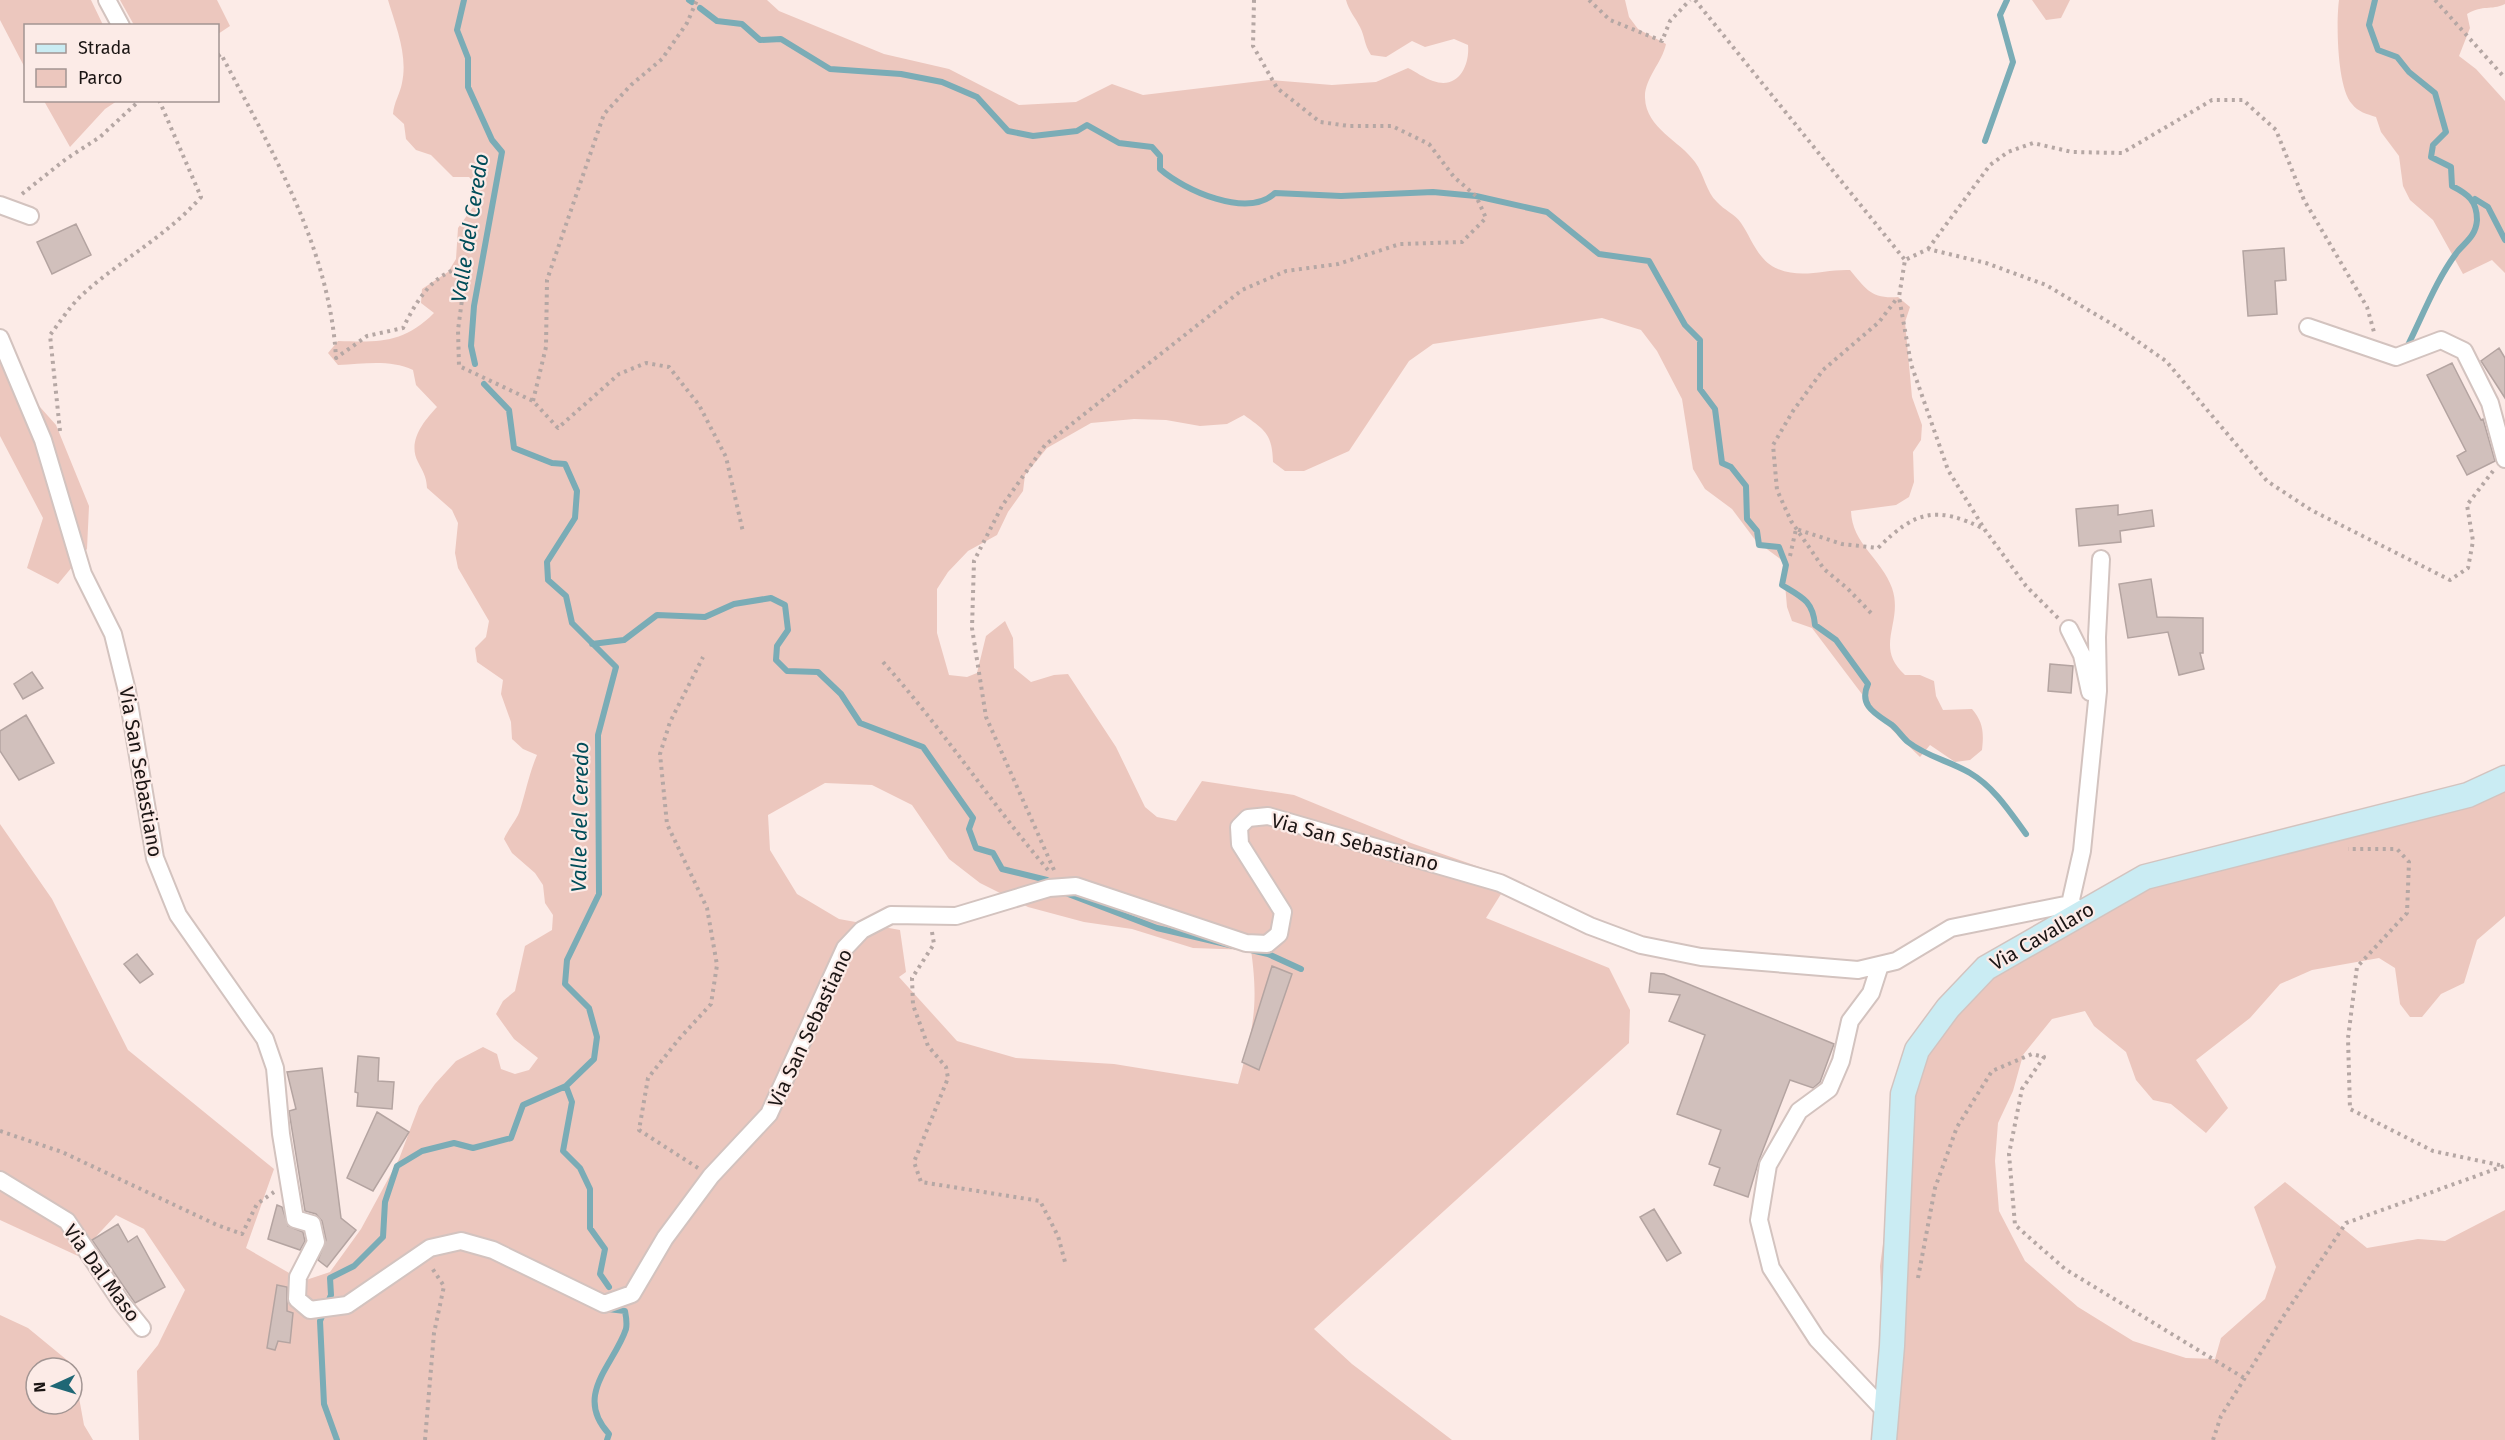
<svg xmlns="http://www.w3.org/2000/svg" width="2505" height="1440" viewBox="0 0 2505 1440" font-family="'Fira Sans',sans-serif">
	<style>
		.green { fill: #ecc7be; fill-rule: evenodd }
		.lines { fill: none; stroke-linecap: round; stroke-linejoin: round }
		.stream { stroke: #7aacb6; stroke-width: 6 }
		.building { fill: #d1c0bc; stroke: #b4a4a1; stroke-width: 1.5 }
		.street-casing { stroke: #d3c3bf; stroke-width: 20 }
		.secondary-casing { stroke: #d3c3bf; stroke-width: 27 }
		.path { stroke: #b5a7a4; stroke-width: 4; stroke-dasharray: 3 4.5; stroke-linecap: butt }
		.street { stroke: #fff; stroke-width: 16 }
		.secondary { stroke: #caecf3; stroke-width: 24 }
		.labels { text-anchor: middle; stroke-width: 4.5; stroke-linejoin: round; paint-order: stroke }
		.street-label { font-size: 20px; fill: #1b1514; stroke: #fcebe7 }
		.water-label { font-size: 21px; font-style: italic; fill: #004d59; stroke: #fcebe7 }
	</style>
	<rect width="100%" height="100%" fill="#fcebe7"/>
	<path class="green" d="M 0,0 L 91,0 L 103,25 L 26,26 L 25,68 L 0,20 Z
		M 120,0 L 217,0 L 230,26 L 218,34 L 218,26 L 134,25 Z
		M 388,0 L 767,0 L 779,11 L 884,54 L 949,69 L 1019,105 L 1076,102 L 1112,84 L 1143,95 L 1269,80 L 1332,85 L 1376,82 L 1408,68 C 1416,72 1424,78 1433,81 C 1458,90 1470,66 1468,45 L 1454,39 L 1425,47 L 1412,41 L 1386,57 L 1371,55 C 1364,44 1365,37 1360,27 C 1355,17 1349,11 1346,0 L 1625,0 L 1629,17 L 1638,29 L 1666,44 C 1662,63 1644,79 1645,98 C 1646,128 1680,141 1695,162 C 1704,174 1706,192 1717,202 C 1724,210 1735,214 1741,223 C 1752,239 1758,261 1778,269 C 1803,279 1825,269 1850,270 C 1866,289 1871,299 1898,297 L 1910,307 L 1905,322 L 1912,397 L 1922,425 L 1921,440 L 1913,452 L 1914,482 L 1909,497 L 1896,505 L 1851,511 C 1852,544 1882,559 1892,588 C 1904,623 1873,646 1905,675 L 1920,675 L 1934,681 L 1936,696 L 1943,710 L 1972,709 C 1983,722 1984,732 1982,750 L 1970,760 L 1955,762 L 1930,745 L 1920,757 L 1880,718 L 1812,628 L 1792,621 L 1787,607 L 1783,561 L 1756,541 L 1732,509 L 1705,489 L 1693,469 L 1682,399 L 1657,351 L 1641,330 L 1602,318 L 1433,344 L 1409,361 L 1349,451 L 1304,471 L 1285,471 L 1273,462 C 1272,434 1266,431 1244,415 L 1227,424 L 1200,426 L 1166,420 L 1134,419 L 1091,423 L 1047,448 L 1025,475 L 1023,491 L 1008,512 L 997,535 L 968,551 L 948,572 L 937,589 L 937,633 L 949,675 L 967,677 L 977,673 L 986,636 L 1005,621 L 1013,638 L 1014,668 L 1031,682 L 1054,675 L 1068,674 L 1116,747 L 1145,807 L 1157,817 L 1176,821 L 1202,781 L 1294,795 L 1411,843 L 1511,878 L 1486,918 L 1609,968 L 1630,1010 L 1629,1043 L 1314,1329 L 1352,1364 L 1452,1440 L 139,1440 L 137,1371 L 158,1345 L 185,1290 L 144,1229 L 116,1215 L 78,1256 L 0,1220 L 0,824 L 52,899 L 128,1050 L 274,1169 L 246,1248 L 303,1281 L 330,1272 L 361,1229 L 399,1159 L 419,1106 L 435,1084 L 456,1061 L 483,1047 L 497,1054 L 501,1069 L 515,1074 L 529,1070 L 538,1058 L 514,1039 L 496,1014 L 503,1001 L 515,991 L 525,946 L 552,930 L 553,915 L 545,903 L 543,885 L 535,873 L 512,853 L 504,839 C 508,829 517,820 520,810 C 526,791 529,774 537,755 L 523,749 L 512,739 L 511,722 L 501,694 L 503,680 L 477,662 L 475,648 L 486,637 L 489,621 L 458,568 L 455,553 L 458,523 L 452,510 L 427,488 C 426,475 423,472 418,462 C 407,441 424,421 437,407 L 416,385 L 413,370 C 389,359 364,364 338,365 L 328,353 L 338,341 C 379,342 403,344 434,313 L 421,303 L 422,289 L 448,272 L 456,259 L 458,228 L 476,203 L 479,188 L 469,177 L 453,177 L 431,155 L 416,150 L 406,139 L 404,124 L 393,114 C 394,102 400,94 402,83 C 408,55 396,27 388,0 ZM 825,783 L 872,785 L 912,805 L 949,859 L 980,883 L 1028,907 L 1084,922 L 1132,929 L 1193,948 L 1251,950 C 1259,1006 1253,1030 1238,1084 L 1114,1064 L 1016,1058 L 957,1041 L 899,977 L 906,972 L 900,930 L 839,919 L 797,894 L 770,850 L 768,815 Z
		M 2032,0 L 2070,0 L 2061,18 L 2046,20 Z
		M 2339,0 L 2505,0 L 2505,4 C 2490,11 2484,4 2467,14 L 2470,28 L 2459,56 L 2476,69 L 2505,101 L 2505,273 L 2492,260 L 2463,274 L 2433,220 L 2410,200 L 2403,186 L 2399,156 L 2381,132 L 2376,117 C 2367,114 2358,112 2352,104 C 2337,88 2336,22 2339,0 Z
		M 44,101 L 117,101 L 105,109 L 70,147 Z
		M 0,362 L 56,425 L 89,506 L 87,549 L 58,584 L 27,568 L 43,518 L 0,436 Z
		M 2505,768 L 2505,916 L 2477,940 L 2464,983 L 2441,994 L 2422,1017 L 2410,1017 L 2400,1004 L 2395,968 L 2379,958 L 2312,970 L 2280,984 L 2250,1018 L 2196,1060 L 2228,1108 L 2206,1133 L 2171,1104 L 2153,1100 L 2136,1080 L 2126,1052 L 2094,1026 L 2085,1011 L 2052,1019 L 2023,1055 L 2013,1091 L 1998,1123 L 1995,1161 L 1999,1211 L 2025,1261 L 2078,1307 L 2133,1341 L 2186,1358 L 2215,1359 L 2221,1338 L 2265,1299 L 2276,1267 L 2254,1207 L 2285,1182 L 2367,1248 L 2418,1239 L 2445,1241 L 2505,1210 L 2505,1440 L 1888,1440 L 1880,1266 L 1901,1112 L 1959,996 L 2033,927 L 2160,868 L 2401,812 Z
		M 0,1315 L 28,1328 L 73,1365 L 84,1425 L 93,1440 L 0,1440 ZM 36,1368 L 72,1368 L 72,1404 L 36,1404 Z"/>
	<g class="lines">
		<path class="stream" d="M 464,0 L 457,30 L 468,58 L 468,87 L 492,140 L 502,152 L 474,306 L 471,346 L 475,364
			M 689,0 L 692,2
			M 2375,0 L 2369,25 L 2378,50 L 2397,57 L 2409,72 L 2435,93 L 2446,132 L 2433,145 L 2431,157 L 2451,167 L 2452,186 C 2468,194 2477,201 2477,220 C 2476,235 2467,241 2458,251 C 2437,278 2423,315 2408,345
			M 700,8 L 717,21 L 742,24 L 760,40 L 781,39 L 830,69 L 901,74 L 942,82 L 977,97 L 1008,131 L 1033,136 L 1077,131 L 1087,125 L 1119,143 L 1152,147 L 1160,156 L 1160,169 C 1184,190 1247,219 1275,193 L 1341,196 L 1433,192 L 1476,196 L 1547,212 L 1599,254 L 1649,261 L 1685,325 L 1700,340 L 1700,389 L 1715,409 L 1722,463 L 1731,467 L 1746,486 L 1747,519 L 1757,531 L 1759,545 L 1779,547 L 1786,565 L 1782,585 C 1802,597 1813,601 1815,625 L 1836,640 L 1868,684 C 1858,706 1876,714 1892,725 C 1898,730 1902,737 1908,742 C 1927,757 1950,761 1970,773 C 1994,787 2010,812 2026,834
			M 1985,141 L 2013,62 L 2000,15 L 2007,0
			M 2475,199 L 2488,207 L 2505,240
			M 592,644 L 624,640 L 657,615 L 705,617 L 734,604 L 771,598 L 785,605 L 788,630 L 777,646 L 776,660 L 787,671 L 818,672 L 841,694 L 860,723 L 923,747 L 973,818 L 969,829 L 976,848 L 993,853 L 1002,869 L 1047,880
			M 1063,892 L 1157,928 L 1268,954 L 1301,969
			M 566,1086 L 572,1102 L 563,1151 L 580,1168 L 590,1189 L 590,1228 L 605,1249 L 600,1274 L 609,1287
			M 337,1440 L 324,1404 L 320,1321 L 331,1295 L 330,1278 L 354,1266 L 383,1237 L 385,1202 L 397,1166 L 422,1151 L 454,1143 L 473,1148 L 511,1138 L 523,1105 L 566,1086 L 594,1059 L 597,1037 L 589,1008 L 565,984 L 567,960 L 599,894 L 598,735 L 616,667 L 572,623 L 566,596 L 548,580 L 547,562 L 575,518 L 577,491 L 565,464 L 552,463 L 514,448 L 509,410 L 484,384
			M 607,1440 L 609,1434 C 573,1395 614,1365 626,1329 C 627,1324 626,1316 625,1311 L 608,1309"/>
	</g>
	<path class="building" d="M 76,224 L 91,255 L 52,274 L 37,242 Z
		M 2284,248 L 2286,280 L 2275,281 L 2277,314 L 2248,316 L 2243,251 Z
		M 2499,348 L 2505,358 L 2505,398 L 2481,361 Z
		M 2452,363 L 2481,420 L 2483,419 L 2495,461 L 2467,475 L 2457,456 L 2466,451 L 2427,375 Z
		M 2118,505 L 2118,515 L 2152,510 L 2154,526 L 2120,531 L 2121,542 L 2079,546 L 2076,509 Z
		M 2151,579 L 2157,617 L 2203,618 L 2203,653 L 2200,653 L 2204,669 L 2179,675 L 2168,632 L 2128,638 L 2119,584 Z
		M 2050,664 L 2073,666 L 2071,693 L 2048,691 Z
		M 32,672 L 43,688 L 23,699 L 14,684 Z
		M 26,715 L 54,763 L 19,780 L 0,751 L 0,731 Z
		M 137,954 L 153,974 L 140,983 L 124,964 Z
		M 1272,966 L 1292,974 L 1259,1070 L 1242,1062 Z
		M 1651,973 L 1664,974 L 1834,1044 L 1820,1082 L 1813,1088 L 1790,1080 L 1759,1160 L 1748,1197 L 1714,1185 L 1720,1168 L 1709,1164 L 1721,1130 L 1677,1114 L 1705,1035 L 1669,1021 L 1680,995 L 1649,992 Z
		M 358,1056 L 379,1058 L 378,1081 L 394,1082 L 392,1109 L 357,1106 L 358,1093 L 355,1092 Z
		M 322,1068 L 341,1218 L 356,1230 L 327,1267 L 318,1260 L 326,1240 L 322,1221 L 316,1214 L 305,1211 L 289,1111 L 296,1109 L 287,1072 Z
		M 377,1112 L 409,1132 L 373,1191 L 347,1178 Z
		M 277,1205 L 282,1207 L 288,1226 L 303,1232 L 305,1241 L 300,1250 L 268,1239 Z
		M 1654,1209 L 1681,1253 L 1667,1261 L 1640,1217 Z
		M 118,1224 L 128,1242 L 137,1236 L 165,1287 L 135,1303 L 92,1240 Z
		M 277,1285 L 287,1287 L 287,1311 L 293,1313 L 290,1343 L 278,1341 L 275,1350 L 267,1348 Z"/>
	<g class="lines">
		<g class="street-casing">
			<path id="street" d="M 107,0 L 121,26
				M 0,205 L 30,216
				M 2308,327 L 2396,357 L 2441,340 L 2464,351 L 2490,403 L 2505,459
				M 0,338 L 43,440 L 83,574 L 113,634 L 127,691 L 155,858 L 178,915 L 265,1039 L 275,1068 L 281,1134 L 295,1219 L 312,1224 L 316,1242 L 298,1277 L 297,1299 L 310,1310 L 347,1305 L 430,1248 L 461,1241 L 493,1250 L 604,1304 L 632,1294 L 665,1238 L 711,1176 L 769,1114 L 845,948 L 862,930 L 891,915 L 956,916 L 1049,888 L 1076,886 L 1246,943 L 1267,944 L 1279,934 L 1283,912 L 1240,844 L 1239,827 L 1248,818 L 1268,816 L 1500,883 L 1590,926 L 1641,945 L 1701,957 L 1858,970 L 1896,961 L 1951,928 L 2070,904 L 2084,911
				M 2069,629 L 2082,655 L 2090,692
				M 2070,904 L 2082,851 L 2098,691 L 2097,637 L 2101,559
				M 1880,965 L 1871,993 L 1850,1021 L 1841,1061 L 1829,1089 L 1799,1111 L 1768,1165 L 1759,1220 L 1771,1268 L 1817,1339 L 1886,1412
				M 0,1180 L 67,1221 L 121,1302 L 142,1328"/>
		</g>
		<g class="secondary-casing">
			<path id="secondary" d="M 1884,1440 L 1892,1346 L 1903,1094 L 1917,1050 L 1948,1008 L 1986,968 L 2145,877 L 2468,795 L 2505,778"/>
		</g>
		<path class="path" d="M 1589,0 L 1610,20 L 1662,41 L 1670,21 L 1690,0
			M 1695,0 L 1905,260
			M 2435,0 L 2505,78
			M 218,56 L 221,54 C 271,150 330,248 336,358 L 367,336 L 403,328 C 415,304 430,277 457,269 L 465,277 L 458,330 L 459,366 L 533,401 L 558,428 L 619,374 L 646,363 L 669,367 L 699,405 L 726,457 L 743,532
			M 22,194 L 66,159 L 100,137 L 140,100
			M 1928,249 L 1990,165 L 2008,152 L 2033,143 L 2072,152 L 2122,153 L 2212,100 L 2243,100 L 2276,130 L 2304,200 L 2367,307 L 2374,332
			M 533,401 L 546,347 L 547,280 L 604,114 L 631,85 L 662,59 L 687,23 L 697,0
			M 60,431 L 50,335 C 60,322 70,306 82,295 C 120,260 167,236 201,197 L 159,100
			M 1790,556 L 1796,529 L 1842,544 L 1878,548 C 1915,511 1936,505 1984,529
			M 1871,613 L 1848,589 L 1824,569 L 1791,521 L 1777,490 L 1773,445 L 1793,411 L 1823,370 L 1879,322 L 1898,297
			M 2058,618 L 2026,586 L 1985,530 L 1948,470 L 1911,364 L 1899,297 L 1905,260 L 1928,249 L 1986,263 L 2046,285 L 2117,327 L 2166,361 L 2267,481 L 2311,510 L 2450,580 L 2468,568 L 2473,541 L 2467,505 L 2493,471
			M 883,662 C 942,728 991,803 1048,870
			M 1054,870 L 986,717 L 972,628 L 974,561 L 1002,506 L 1045,445 L 1242,290 L 1286,271 L 1338,264 L 1400,244 L 1462,242 L 1486,218 L 1476,196 L 1454,177 L 1429,144 L 1392,126 L 1349,126 L 1320,122 L 1277,88 L 1253,46 L 1254,0
			M 932,932 L 934,944 L 912,978 L 913,1005 L 928,1046 L 946,1067 L 948,1078 L 914,1162 L 921,1182 L 1040,1201 L 1058,1236 L 1065,1262
			M 0,1131 L 62,1152 L 217,1225 L 242,1234 L 257,1204 L 274,1192
			M 698,1168 L 639,1130 L 648,1078 L 679,1039 L 711,1004 L 717,965 L 707,908 L 667,824 L 660,754 L 670,722 L 703,657
			M 1918,1278 L 1935,1188 L 1957,1127 L 1992,1071 L 2032,1054 L 2044,1057 L 2022,1089 L 2009,1154 L 2015,1225 L 2065,1269 L 2244,1378
			M 425,1440 L 434,1333 L 444,1286 L 432,1268
			M 2213,1440 L 2221,1416 L 2283,1317 L 2346,1223 L 2504,1166 L 2433,1151 L 2350,1109 L 2348,1038 L 2357,967 L 2407,913 L 2409,862 L 2397,849 L 2348,849"/>
		<use href="#street" class="street"/>
		<use href="#secondary" class="secondary"/>
	</g>
	<g class="labels">
		<g class="street-label">
			<text transform="translate(141 772) rotate(80)" y="7">Via San Sebastiano</text>
			<text transform="translate(1355 842) rotate(15)" y="7">Via San Sebastiano</text>
			<text transform="translate(2042 936) rotate(-30)" y="7">Via Cavallaro</text>
			<text transform="translate(810 1028) rotate(-65)" y="7">Via San Sebastiano</text>
			<text transform="translate(102 1273) rotate(54)" y="7">Via Dal Maso</text>
		</g>
		<g class="water-label">
			<text transform="translate(470 228) rotate(-81)" y="7">Valle del Ceredo</text>
			<text transform="translate(580 817) rotate(-89)" y="7">Valle del Ceredo</text>
		</g>
	</g>
	<rect x="24" y="24" width="195" height="78" fill="#fcebe7" stroke="#a29593" stroke-width="1.5"/>
	<rect x="36" y="44" width="30" height="9" fill="#caecf3" stroke="#a29593" stroke-width="1.5"/>
	<text x="78" y="54" font-size="18" fill="#1b1514">Strada</text>
	<rect x="36" y="69" width="30" height="18" fill="#ecc7be" stroke="#a29593" stroke-width="1.5"/>
	<text x="78" y="84" font-size="18" fill="#1b1514">Parco</text>
	<g transform="translate(54 1386) rotate(266)"><circle r="28" fill="#fcebe7" stroke="#a29593" stroke-width="1.5"/>
	<path d="M0-4.5L10 22L0 15L-10 22Z" fill="#1f6775"/>
	<text y="-9" font-size="16" font-weight="bold" text-anchor="middle" fill="#1b1514">N</text>
	</g>
</svg>
